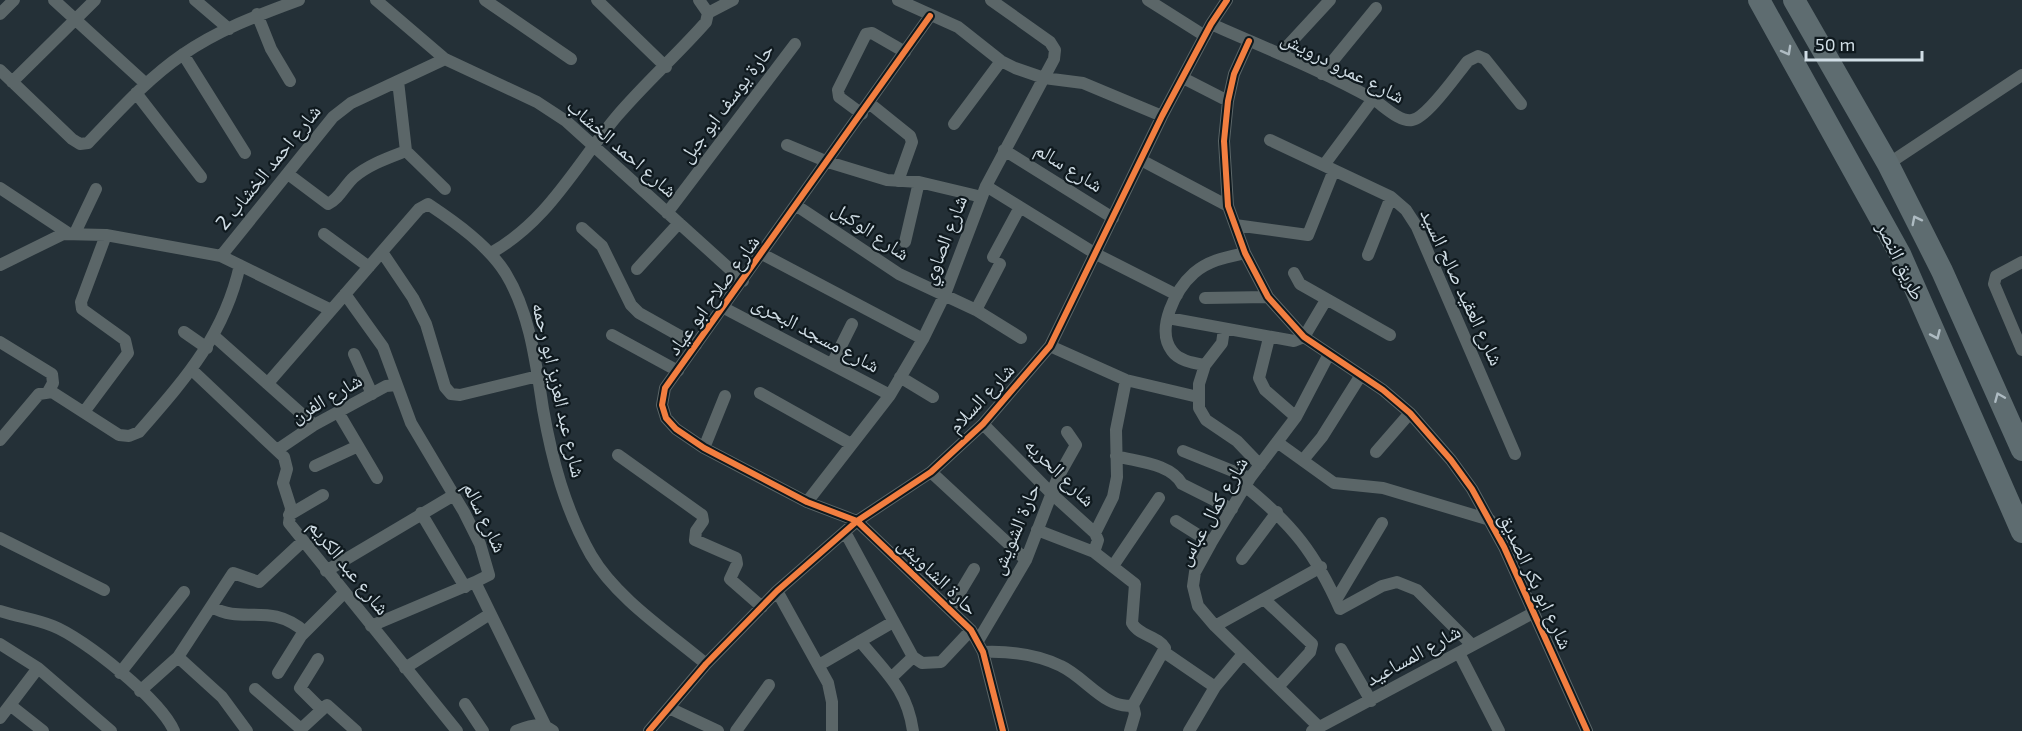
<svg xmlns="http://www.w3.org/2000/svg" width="2022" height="731" viewBox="0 0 2022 731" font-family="'Exo 2','Noto Naskh Arabic',sans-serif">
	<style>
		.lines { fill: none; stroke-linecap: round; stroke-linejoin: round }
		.street { stroke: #5b6668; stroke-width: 12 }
		.highway { stroke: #5e6c70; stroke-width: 22 }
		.cycleway-casing { stroke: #0f191e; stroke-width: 10 }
		.cycleway { stroke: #f27e40; stroke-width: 6 }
		.oneway { stroke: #aebbc2 }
		.labels { text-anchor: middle; stroke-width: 4.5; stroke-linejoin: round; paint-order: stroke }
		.street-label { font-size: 20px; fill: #d0dde5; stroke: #0f191e }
	</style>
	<rect width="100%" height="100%" fill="#243037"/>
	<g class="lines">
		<path class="street" d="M 54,0 L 146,84
			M 195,0 L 229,29
			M 376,0 L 445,59 L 537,102 L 566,121 L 743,281
			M 485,0 L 571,59
			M 597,0 L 666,67
			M 898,0 L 958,27 L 1001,61 L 1015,68 L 1044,78 L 1083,83 L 1162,116
			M 1148,0 L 1205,36
			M 708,13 L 733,0
			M 0,14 L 14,0
			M 257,14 L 271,49 L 290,81
			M 930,16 L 665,388 L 662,405 L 666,418 L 676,429 L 704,448 L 807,502 L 857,521 L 971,630 L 983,652 L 1003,731
			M 1211,24 C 1265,48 1321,70 1373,99 C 1384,106 1399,122 1412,120 C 1427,118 1457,74 1468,61 L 1478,56 L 1485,59 L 1521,104
			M 1249,41 L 1234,74 L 1228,101 L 1224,141 L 1228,206 L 1245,253 L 1268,297 L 1304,337 L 1383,390 L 1410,413 L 1451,460 L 1472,489 L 1504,547 L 1587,731
			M 183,54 L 245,153
			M 1280,54 L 1330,0
			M 0,70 L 72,139 L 80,144 L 88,143 C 118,112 147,79 182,55 C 218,30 258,15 299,0
			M 1322,74 L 1376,8
			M 1183,78 L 1228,101
			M 398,81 L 406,151 L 445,189
			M 12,82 L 95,0
			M 136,93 L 201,177
			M 869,103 L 910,136 L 912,142 L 898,181
			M 862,114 L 839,97 L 838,90 L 866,34 L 872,33 L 905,52
			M 954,124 L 1001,61
			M 1270,140 L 1391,197 L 1406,210 L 1417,227 L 1515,454
			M 787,145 L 828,162 L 887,180 L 919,182 L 982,197
			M 1004,150 L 1113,218
			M 1141,160 L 1228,206
			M 1888,164 L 2022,75
			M 1324,165 L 1373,99
			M 288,174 L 328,204 C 339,199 345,185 354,177 C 370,164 388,158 406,151
			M 986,186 L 1096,254 L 1177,295
			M 0,188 L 68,233
			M 797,206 L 899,274 L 976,310 L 1021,338
			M 667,213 L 795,44
			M 1235,225 L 1308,235 L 1334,170
			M 582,228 L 602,246 L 631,305 L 639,313 L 696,345
			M 75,233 L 96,189
			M 324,234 L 369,267
			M 905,242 L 919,182
			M 382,252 L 413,298 L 426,324 L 445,387 L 451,394 L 460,395 L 538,376
			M 491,253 C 549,220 575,166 617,116 C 645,83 678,54 706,22 L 708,13 L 699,0
			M 762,254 L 923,339
			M 1368,255 L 1391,197
			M 221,256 L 333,117 L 351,103 L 445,59
			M 993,257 L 1020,207
			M 2022,262 L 1996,276 L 1994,284 L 2022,350
			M 0,265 L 63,234 L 106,235 L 221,256 L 331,310
			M 637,269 L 679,223
			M 1294,273 L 1300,284 L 1390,335
			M 345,294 L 383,347 L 411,423 L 464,512 L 480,544 L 489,575 L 475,582 L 545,725
			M 1205,298 L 1268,297
			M 724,308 L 890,395
			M 976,310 L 1000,264
			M 1168,318 L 1294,341 L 1304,337 L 1326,300
			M 1224,329 L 1222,343 L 1205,365 L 1199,384 L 1199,408 L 1206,420 L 1237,441 L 1260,465
			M 184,332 L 207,348
			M 612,335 L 678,371
			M 214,336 L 314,425
			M 1269,338 L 1259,378 L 1265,390 L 1296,417
			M 0,342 L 52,374 L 53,383 L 48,392
			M 1050,346 L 1126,380 L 1198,397
			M 354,354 L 372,394
			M 832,364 L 852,324
			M 1205,365 C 1194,363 1179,361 1172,351 C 1155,329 1176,289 1194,273 C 1209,260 1227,257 1245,253
			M 192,370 L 284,457 L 287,469 L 283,483 L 291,508 L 289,523 L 457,731
			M 900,377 L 933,397
			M 268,383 L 419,209 L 428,204 C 455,222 489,246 506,274 C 530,313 536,364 543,409 C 552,460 565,509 591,555 C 616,598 668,632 706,664
			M 760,393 L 851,444
			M 84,412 L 128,353 L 125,340 L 82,309 L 81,302 L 106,235
			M 338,412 L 377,478
			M 983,424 L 1052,494 L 1095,533 L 1098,540 L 1094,552
			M 0,440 L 39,394 L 52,392 L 119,435 L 129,436 L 139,432 C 185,379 224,336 240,265
			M 1277,442 L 1334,483 L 1383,488 L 1490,520
			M 704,448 L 725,396
			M 277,450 L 314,425 L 386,386 L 397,385
			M 1183,451 L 1250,478
			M 1376,452 L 1410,413
			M 618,455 L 702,515 L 703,521 L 696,531 L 695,540 L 736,558 L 737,564 L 730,579 L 762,607
			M 1116,456 C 1137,462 1170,463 1182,484 L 1232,509
			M 1303,460 L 1322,437 L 1361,375
			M 315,466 L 358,446
			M 931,472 L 1026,560
			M 1245,486 C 1293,525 1315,553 1340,609 L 1382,586 L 1397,582 L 1417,590 L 1472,645
			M 807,502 L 890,395 L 923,339 L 945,294 L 986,186 L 1054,59 L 1055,50 L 1050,42 L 991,0
			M 421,513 L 465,587
			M 289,515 L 323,495
			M 1176,521 L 1211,543
			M 1037,530 L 1094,552 L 1135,584 L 1132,623 C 1139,636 1158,636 1165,648 L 1133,705
			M 845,532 L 913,657 L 922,663 L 941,662 L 971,630
			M 1095,533 L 1113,497 L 1117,477 L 1116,430 L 1126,380
			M 0,538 L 104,590
			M 1242,559 L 1277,512
			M 1113,566 L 1159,498
			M 326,571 L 454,495
			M 777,591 L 828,683 L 832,702 L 832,731
			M 1264,599 L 1312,644 L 1310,652 L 1278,687
			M 1336,600 L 1382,523
			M 212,607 C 243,625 269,601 305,632
			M 950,609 L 974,569
			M 0,611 C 18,617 36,619 53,626 C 84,638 162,701 174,731
			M 371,626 L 475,582
			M 1215,626 L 1321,567
			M 860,641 C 886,673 907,689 913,731
			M 978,641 L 1026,560 L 1058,477 L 1076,445 L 1067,432
			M 0,644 L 38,668 L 111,731
			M 1341,649 L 1371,701
			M 983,652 C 1010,651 1037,654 1061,666 C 1085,677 1107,711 1133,705
			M 1164,652 L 1215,687
			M 1459,653 L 1499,731
			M 178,657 L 222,697 L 247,731
			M 318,659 L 300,688 L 321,709
			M 819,665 L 893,622
			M 405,668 L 490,614
			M 120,673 L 184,592
			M 278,673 L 301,636 L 344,593
			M 891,678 L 913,657
			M 255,689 L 301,729 L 327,705 L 356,731
			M 140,691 L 178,657 L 233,573 L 259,582 L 302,542
			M 465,704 L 483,731
			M 10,705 L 43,731
			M 669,708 L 718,731
			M 0,718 L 38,668
			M 1319,727 L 1215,626 L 1198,606 L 1193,586 L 1195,572 L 1211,543 L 1250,478 L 1296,417 L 1329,354
			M 516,731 C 530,726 540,721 553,731
			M 649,731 L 706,664 L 777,591 L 857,521 L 931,472 L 983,424 L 1050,346 L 1162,116 L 1211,24 L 1227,0
			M 736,731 L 769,685
			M 1130,731 L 1135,714 L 1133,705
			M 1189,731 L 1215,687 L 1242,655
			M 1312,731 L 1533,613"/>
		<path class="highway" d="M 1759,0 L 1900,254 L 2022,532
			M 1794,0 L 1888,164 L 1942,271 L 2022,450"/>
		<g class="cycleway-casing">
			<path id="cycleway" d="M 930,16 L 665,388 L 662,405 L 666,418 L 676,429 L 704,448 L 807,502 L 857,521 L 971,630 L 983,652 L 1003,731
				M 1249,41 L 1234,74 L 1228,101 L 1224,141 L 1228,206 L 1245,253 L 1268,297 L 1304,337 L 1383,390 L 1410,413 L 1451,460 L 1472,489 L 1504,547 L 1587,731
				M 649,731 L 706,664 L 777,591 L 857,521 L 931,472 L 983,424 L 1050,346 L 1162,116 L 1211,24 L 1227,0"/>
		</g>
		<use href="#cycleway" class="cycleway"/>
	</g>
	<defs><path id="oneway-chevron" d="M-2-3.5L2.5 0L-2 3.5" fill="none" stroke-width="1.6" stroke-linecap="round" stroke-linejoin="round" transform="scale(1.5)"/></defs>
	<g class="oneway">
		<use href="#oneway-chevron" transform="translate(1787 51) rotate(61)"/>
		<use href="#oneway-chevron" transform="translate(1916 220) rotate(-117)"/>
		<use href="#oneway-chevron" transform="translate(1936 335) rotate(66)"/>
		<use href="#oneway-chevron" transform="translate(1999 397) rotate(-113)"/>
	</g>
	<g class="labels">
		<g class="street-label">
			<text transform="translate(1343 67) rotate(27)" y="7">شارع عمرو درويش</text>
			<text transform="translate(726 103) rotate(-53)" y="7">حارة يوسف ابو جبل</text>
			<text transform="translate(622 148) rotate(41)" y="7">شارع احمد الخشاب</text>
			<text transform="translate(268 167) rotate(-51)" y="7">شارع احمد الخشاب 2</text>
			<text transform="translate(1069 167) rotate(32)" y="7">شارع سالم</text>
			<text transform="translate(871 231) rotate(34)" y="7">شارع الوكيل</text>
			<text transform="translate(944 240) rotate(-69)" y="7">شارع الصاوي</text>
			<text transform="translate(1901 261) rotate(64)" y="7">طريق النصر</text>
			<text transform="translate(1462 287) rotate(65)" y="7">شارع العقيد صالح السيد</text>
			<text transform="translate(713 295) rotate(-54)" y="7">شارع صلاح ابو عياد</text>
			<text transform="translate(816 334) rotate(28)" y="7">شارع مسجد البحرى</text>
			<text transform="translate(559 390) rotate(77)" y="7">شارع عبد العزيز ابو رحمه</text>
			<text transform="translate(326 398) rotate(-30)" y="7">شارع الفرن</text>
			<text transform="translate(981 398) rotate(-47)" y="7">شارع السلام</text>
			<text transform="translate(1060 472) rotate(44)" y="7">شارع الحريه</text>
			<text transform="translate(1212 511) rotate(-60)" y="7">شارع كمال عباس</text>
			<text transform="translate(485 517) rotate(64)" y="7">شارع سالم</text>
			<text transform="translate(1015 529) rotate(-67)" y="7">حارة الشويش</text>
			<text transform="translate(349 567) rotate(51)" y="7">شارع عبد الكريم</text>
			<text transform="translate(938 576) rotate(44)" y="7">حارة الشاويش</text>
			<text transform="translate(1536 581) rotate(65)" y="7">شارع ابو بكر الصديق</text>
			<text transform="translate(1413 655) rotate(-29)" y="7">شارع المساعيد</text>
		</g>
	</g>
	<path d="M1806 51v9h116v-9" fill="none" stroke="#d0dde5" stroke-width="3"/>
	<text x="1815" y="51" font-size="18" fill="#d0dde5" stroke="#0f191e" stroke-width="4.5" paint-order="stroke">50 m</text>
</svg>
